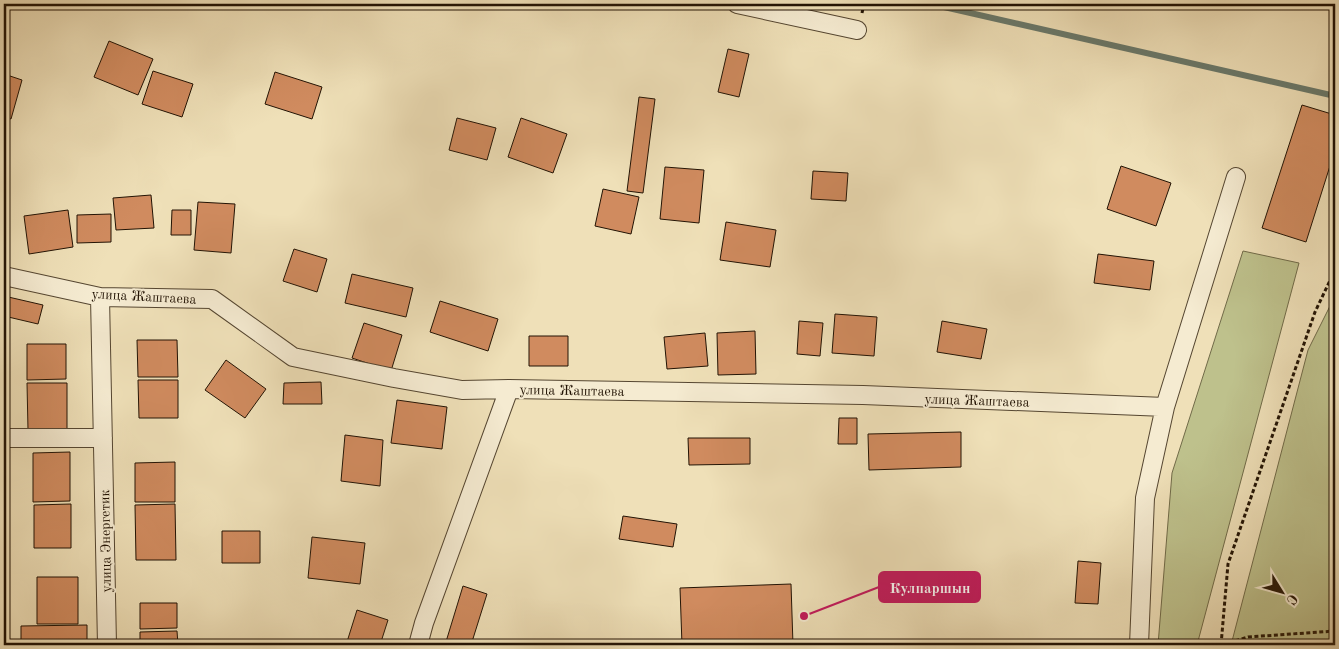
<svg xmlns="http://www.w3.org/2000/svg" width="1339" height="649" viewBox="0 0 1339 649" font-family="'Old Standard TT',serif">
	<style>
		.green { fill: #bec18c; stroke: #706a48 }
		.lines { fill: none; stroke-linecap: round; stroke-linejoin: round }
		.stream { stroke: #6a796b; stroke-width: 6 }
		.building { fill: #d08b5f; stroke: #221304 }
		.minor-casing { stroke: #554631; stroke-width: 20 }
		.path { stroke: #221304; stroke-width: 3; stroke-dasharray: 4 2.5; stroke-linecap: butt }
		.minor { stroke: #f5ebd1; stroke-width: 18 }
		.labels { text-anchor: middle; stroke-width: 4; stroke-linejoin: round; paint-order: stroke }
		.street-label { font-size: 14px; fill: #221304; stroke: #f5ebd1 }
		.leader { fill: none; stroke: #c2185b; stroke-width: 2 }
		.callout-dot { fill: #c2185b; stroke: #f5ebd1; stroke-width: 2 }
		.callout { fill: #c2185b; stroke: #c2185b; stroke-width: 2 }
		.callout-label { font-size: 15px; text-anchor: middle; font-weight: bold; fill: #fff }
	</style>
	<rect width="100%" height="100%" fill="#efe0b8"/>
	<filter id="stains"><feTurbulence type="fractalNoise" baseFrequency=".004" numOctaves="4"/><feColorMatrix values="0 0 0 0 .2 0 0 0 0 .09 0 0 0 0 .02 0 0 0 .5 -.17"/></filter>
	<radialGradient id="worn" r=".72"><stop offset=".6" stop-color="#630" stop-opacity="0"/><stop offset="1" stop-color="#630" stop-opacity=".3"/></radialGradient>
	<path class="green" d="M 1243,251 L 1299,263 L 1197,645 L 1158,645 L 1172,473 Z
		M 1335,296 L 1335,643 L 1304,645 L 1231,645 L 1308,350 Z"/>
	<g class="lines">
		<path class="stream" d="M 931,4 L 1335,96"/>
	</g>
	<path class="building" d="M 109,41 L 153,59 L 138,95 L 94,77 Z
		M 728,49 L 749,54 L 739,97 L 718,92 Z
		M 153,71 L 193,84 L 182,117 L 142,104 Z
		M 275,72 L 322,87 L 312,119 L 265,104 Z
		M 4,74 L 22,80 L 11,119 L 4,117 Z
		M 639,97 L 655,99 L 643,193 L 627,191 Z
		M 1302,105 L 1335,115 L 1335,150 L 1306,242 L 1262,228 Z
		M 457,118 L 496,128 L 487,160 L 449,150 Z
		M 521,118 L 567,134 L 553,173 L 508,157 Z
		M 1121,166 L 1171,183 L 1156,226 L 1107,209 Z
		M 665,167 L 704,170 L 699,223 L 660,219 Z
		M 813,171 L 848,173 L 846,201 L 811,199 Z
		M 603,189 L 639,197 L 631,234 L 595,226 Z
		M 151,195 L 154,228 L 116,230 L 113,198 Z
		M 198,202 L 235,204 L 231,253 L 194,250 Z
		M 68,210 L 73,247 L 29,254 L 24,216 Z
		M 172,210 L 191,210 L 191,235 L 171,235 Z
		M 111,214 L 111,242 L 77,243 L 77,215 Z
		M 726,222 L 776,230 L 770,267 L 720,260 Z
		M 294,249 L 327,259 L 317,292 L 283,281 Z
		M 1098,254 L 1154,261 L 1150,290 L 1094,283 Z
		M 352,274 L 413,288 L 406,317 L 345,303 Z
		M 4,296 L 43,305 L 38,324 L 4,316 Z
		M 440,301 L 498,319 L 488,351 L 430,332 Z
		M 835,314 L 877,317 L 874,356 L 832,353 Z
		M 799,321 L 823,323 L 820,356 L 797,354 Z
		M 942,321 L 987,329 L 981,359 L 937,352 Z
		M 364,323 L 402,335 L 391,371 L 352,358 Z
		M 755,331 L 756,374 L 718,375 L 717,333 Z
		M 705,333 L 708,366 L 667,369 L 664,337 Z
		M 529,336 L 568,336 L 568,366 L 529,366 Z
		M 137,340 L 177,340 L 178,377 L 138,377 Z
		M 27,344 L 66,344 L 66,379 L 27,380 Z
		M 226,360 L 266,389 L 245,418 L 205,390 Z
		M 138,380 L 178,380 L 178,418 L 139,418 Z
		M 321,382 L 322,404 L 283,404 L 284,383 Z
		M 27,383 L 67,383 L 67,430 L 28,430 Z
		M 397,400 L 447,407 L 442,449 L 391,443 Z
		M 839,418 L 857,418 L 857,444 L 838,444 Z
		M 961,432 L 961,467 L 869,470 L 868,434 Z
		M 345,435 L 383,440 L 380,486 L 341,481 Z
		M 688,438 L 750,438 L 750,464 L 689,465 Z
		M 70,452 L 70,501 L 33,502 L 33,453 Z
		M 175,462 L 175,502 L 135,502 L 135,463 Z
		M 71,504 L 71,548 L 34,548 L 34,505 Z
		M 175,504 L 176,560 L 136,560 L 135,505 Z
		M 623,516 L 677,524 L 673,547 L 619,539 Z
		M 222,531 L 260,531 L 260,563 L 222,563 Z
		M 312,537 L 365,543 L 360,584 L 308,578 Z
		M 1078,561 L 1101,563 L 1098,604 L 1075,603 Z
		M 37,577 L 78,577 L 78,624 L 37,624 Z
		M 791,584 L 793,645 L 682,645 L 680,588 Z
		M 463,586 L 487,594 L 471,645 L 445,645 Z
		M 140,603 L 177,603 L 177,628 L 140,629 Z
		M 357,610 L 388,620 L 380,645 L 346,645 Z
		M 87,625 L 87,645 L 21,645 L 21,626 Z
		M 177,631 L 178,645 L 140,645 L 140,632 Z"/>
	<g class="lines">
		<g class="minor-casing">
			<path id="minor" d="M 737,4 L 857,30
				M 4,276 L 100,297 L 212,299 L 293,357 L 394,378 L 462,390 L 509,389 L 863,395 L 1165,407
				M 100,297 L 107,645
				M 4,438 L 103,438
				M 418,645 L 424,623 L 509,389
				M 1139,645 L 1145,498 L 1165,407 L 1236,177"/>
		</g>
		<path class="path" d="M 862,13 L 864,4
			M 1335,270 L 1315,312 L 1228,564 L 1221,645 L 1248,637 L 1335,631"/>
		<use href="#minor" class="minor"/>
	</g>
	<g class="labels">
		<g class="street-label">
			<text transform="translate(144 296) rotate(3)" y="5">улица Жаштаева</text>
			<text transform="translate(572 390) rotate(1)" y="5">улица Жаштаева</text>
			<text transform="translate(977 400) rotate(2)" y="5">улица Жаштаева</text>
			<text transform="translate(105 541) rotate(-91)" y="5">улица Энергетик</text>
		</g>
	</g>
	<path class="leader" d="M804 616L879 587"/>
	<circle class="callout-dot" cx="804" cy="616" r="5"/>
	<rect class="callout" x="879" y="572" width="101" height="30" rx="5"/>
	<g class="callout-label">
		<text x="930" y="593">Кулпаршын</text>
	</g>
	<rect width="1339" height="649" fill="none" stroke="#efe0b8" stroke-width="20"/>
	<rect x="5" y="5" width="1329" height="639" fill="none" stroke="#221304" stroke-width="2.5"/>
	<rect x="10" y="10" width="1319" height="629" fill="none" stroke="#221304"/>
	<g transform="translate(1282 592) rotate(127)" stroke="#f5ebd1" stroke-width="4" paint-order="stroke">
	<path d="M0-4L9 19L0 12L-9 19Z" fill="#221304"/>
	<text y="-8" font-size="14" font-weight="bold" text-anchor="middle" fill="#221304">С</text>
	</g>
	<rect width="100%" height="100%" filter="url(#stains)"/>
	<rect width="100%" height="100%" fill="url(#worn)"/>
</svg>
